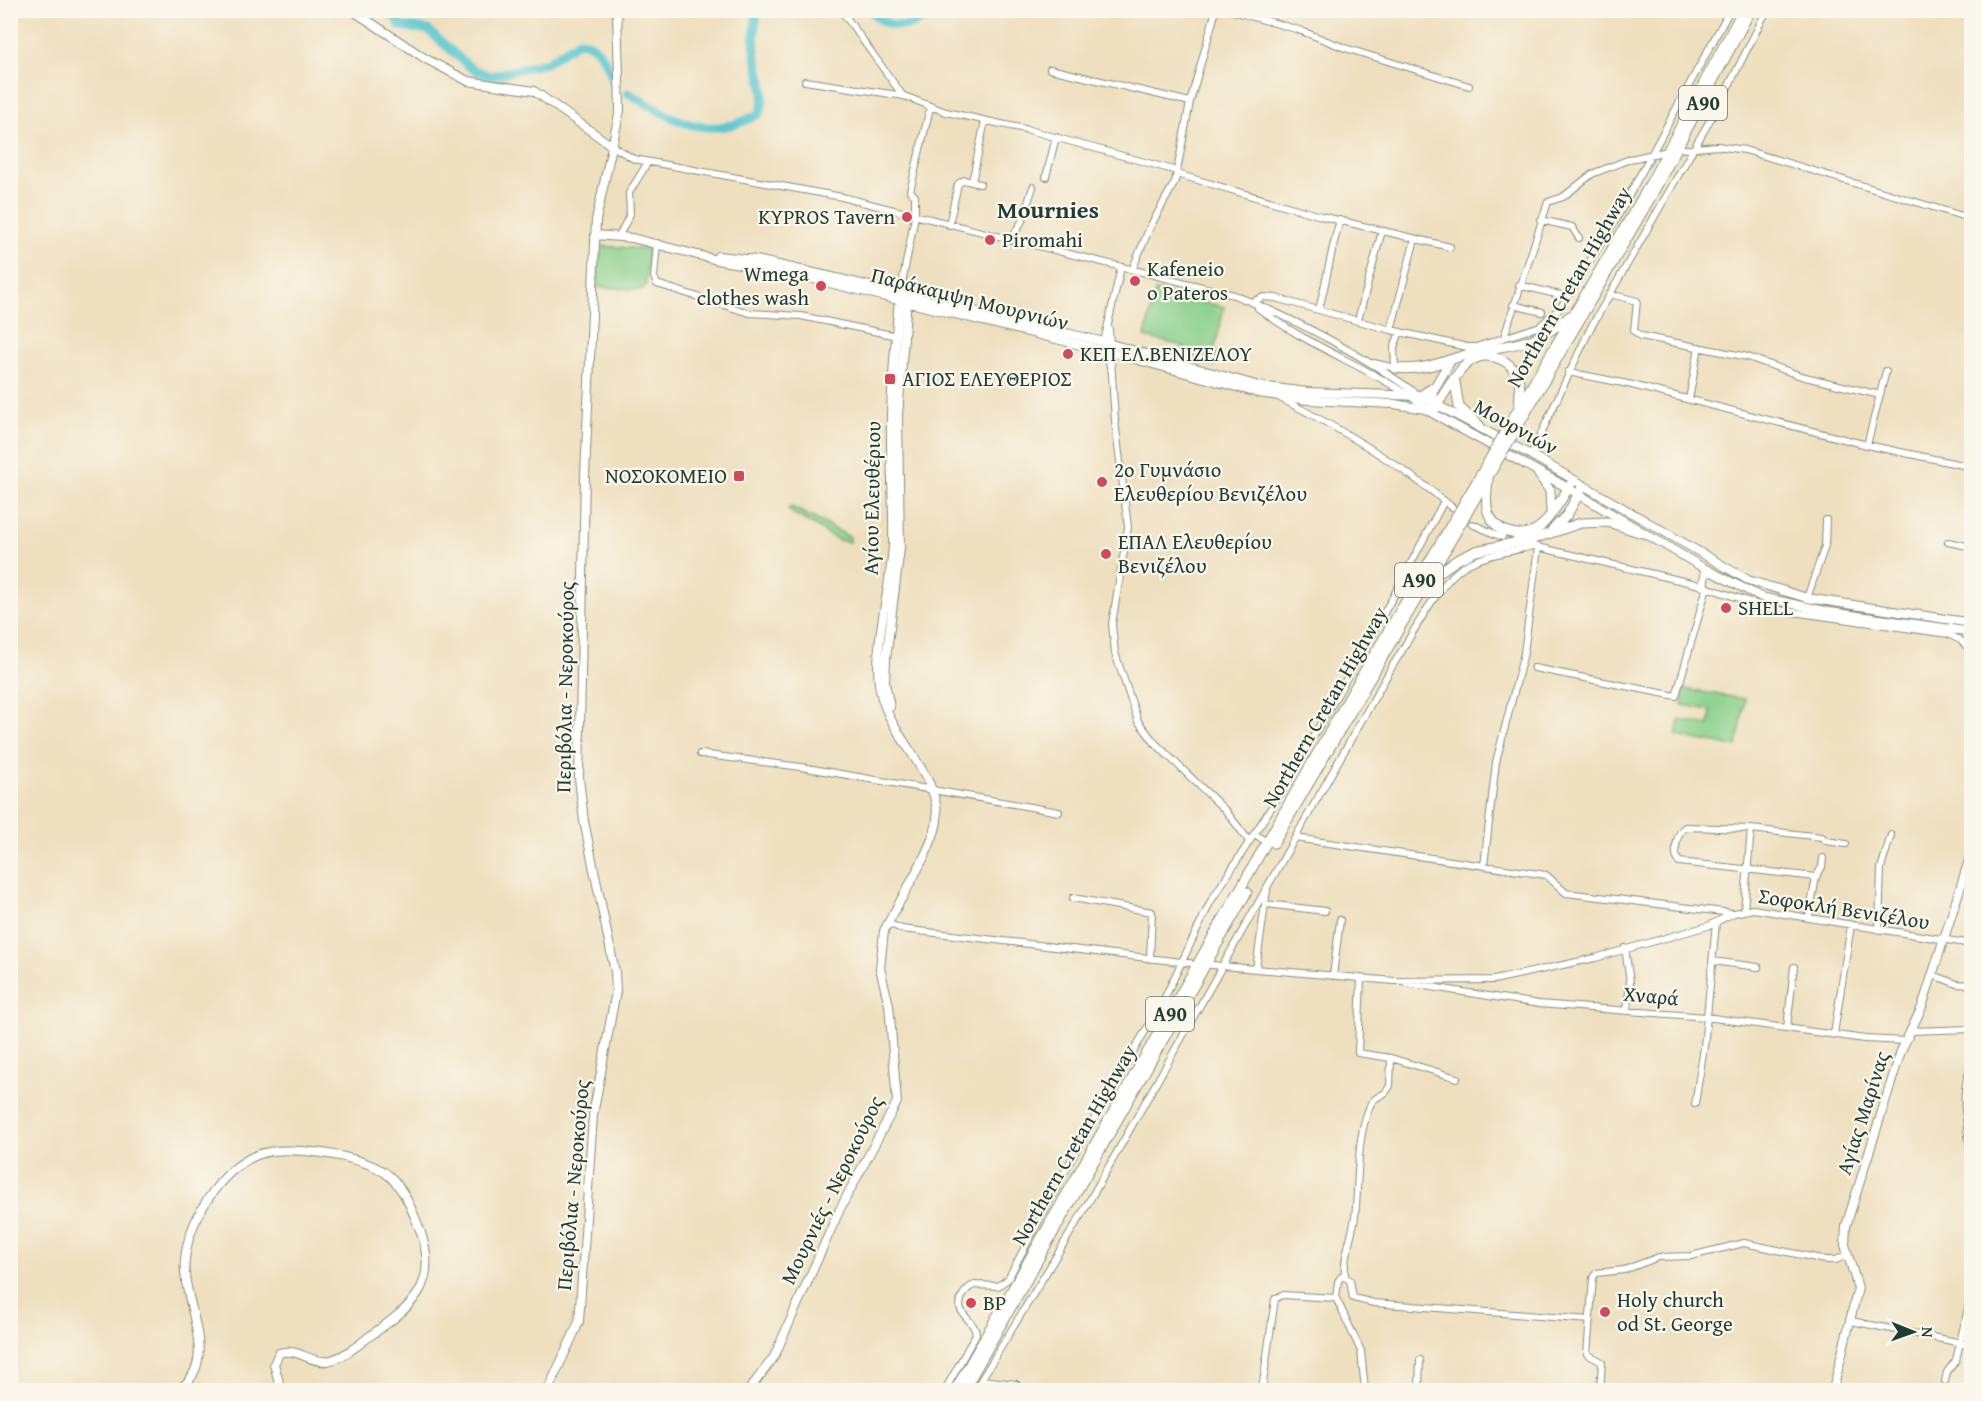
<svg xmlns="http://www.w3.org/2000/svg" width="1982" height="1401" viewBox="0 0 1982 1401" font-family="'Gentium Book Plus',serif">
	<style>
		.green { fill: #8ad08b; stroke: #548660; stroke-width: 1.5 }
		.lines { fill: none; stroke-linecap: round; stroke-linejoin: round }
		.river { stroke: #57c5cd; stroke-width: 9 }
		.minor-casing { stroke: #868e79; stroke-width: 8 }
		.major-casing { stroke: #868e79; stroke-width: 10 }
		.highway-casing { stroke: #868e79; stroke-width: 11 }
		.minor { stroke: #fff; stroke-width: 6 }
		.major { stroke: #fff; stroke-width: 8 }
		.highway { stroke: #fff; stroke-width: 9 }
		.highway-bridge-casing { stroke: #868e79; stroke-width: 11; stroke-linecap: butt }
		.highway-bridge { stroke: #fff; stroke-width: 9 }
		.poi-dot { fill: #d1495b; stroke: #fbf7ec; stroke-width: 2 }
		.labels { text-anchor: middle; stroke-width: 4.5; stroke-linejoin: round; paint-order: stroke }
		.shield { fill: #fbf7ec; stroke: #61756b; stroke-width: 1.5 }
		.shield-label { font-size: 20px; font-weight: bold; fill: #1f3d34 }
		.poi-label { font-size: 21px; fill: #1f3d34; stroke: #fbf7ec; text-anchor: start }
		.street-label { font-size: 21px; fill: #1f3d34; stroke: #fbf7ec }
		.quarter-label { font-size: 24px; font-weight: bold; fill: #1f3d34; stroke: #fbf7ec }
	</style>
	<rect width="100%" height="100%" fill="#fbf7ec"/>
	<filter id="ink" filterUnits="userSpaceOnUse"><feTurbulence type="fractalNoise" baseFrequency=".0167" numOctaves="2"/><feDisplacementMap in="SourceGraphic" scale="12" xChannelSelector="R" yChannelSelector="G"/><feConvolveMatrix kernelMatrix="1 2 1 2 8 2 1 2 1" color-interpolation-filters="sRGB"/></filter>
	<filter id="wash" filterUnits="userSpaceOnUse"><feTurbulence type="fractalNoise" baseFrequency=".008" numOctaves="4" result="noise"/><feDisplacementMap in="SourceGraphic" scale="24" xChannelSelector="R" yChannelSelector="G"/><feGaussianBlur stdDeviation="1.35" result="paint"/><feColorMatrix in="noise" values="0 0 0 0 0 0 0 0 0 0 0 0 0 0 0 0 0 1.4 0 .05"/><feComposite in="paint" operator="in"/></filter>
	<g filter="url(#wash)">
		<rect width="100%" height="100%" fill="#eedfbe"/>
		<path class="green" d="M 599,246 L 648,249 L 646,285 L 642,290 L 598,287 Z
			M 1155,291 L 1224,307 L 1214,352 L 1219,354 L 1216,366 L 1181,358 L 1184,346 L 1145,337 Z
			M 790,506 L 850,537 L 850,542 L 838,540 L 791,512 L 788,508 Z
			M 1684,689 L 1745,699 L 1737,747 L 1676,736 L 1679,720 L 1709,725 L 1711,710 L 1682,705 Z"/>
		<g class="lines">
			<path class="river" d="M 390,10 L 400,26 L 428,30 L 472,69 L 490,76 L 546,63 L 579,41 C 599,42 608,65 614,82
				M 871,10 C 886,32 918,30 933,10
				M 628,93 C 675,120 706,143 759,114 C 770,92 757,72 755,49 C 753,37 756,23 757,10"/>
		</g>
	</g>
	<g filter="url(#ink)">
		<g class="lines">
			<g class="minor-casing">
				<path id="minor" d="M 841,10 L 903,96
					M 1229,10 L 1299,30 L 1345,48 L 1469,86
					M 1050,69 L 1190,102
					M 805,81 L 904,96 L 946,112 L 1029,130 L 1177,171
					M 612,146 L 634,159 L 842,197 L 1234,295 C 1296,319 1366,357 1420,396
					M 1684,149 L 1717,146 L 1745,150 L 1972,219
					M 1177,174 L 1321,216 L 1450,247
					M 1046,177 L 1056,137
					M 972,182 L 985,121
					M 1541,220 L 1572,227 L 1579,238
					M 949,225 L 958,184 L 964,180 L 980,184
					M 619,236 L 630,214 L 629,193 L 648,162
					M 1011,240 L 1022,221 L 1033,187
					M 657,243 L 654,277 L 657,284 L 749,313 L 801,316 L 897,336
					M 1132,270 L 1150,227 L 1175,182 L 1190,102 L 1216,10
					M 1519,285 L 1568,297
					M 900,294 L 915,216 L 915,196 L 910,191 L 930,108
					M 1610,294 L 1637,301 L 1634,331 L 1641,336 L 1748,357 L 1801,376 L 1880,395
					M 1251,302 L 1264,297 L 1275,298 L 1391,330 L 1467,347 L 1476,347 L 1540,326 L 1561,307 L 1615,221 L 1730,10
					M 1513,305 L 1542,312
					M 1258,308 C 1310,348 1375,369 1427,408
					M 1319,309 C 1327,279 1331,250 1340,220
					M 1358,320 L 1382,231
					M 1109,329 L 1115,421 L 1128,527 L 1112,624 L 1115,653 L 1138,721 L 1155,743 L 1226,811 L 1249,841
					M 1391,330 L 1415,239
					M 1504,337 L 1548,202 L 1563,197 L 1592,174 L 1630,159 L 1663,152
					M 1374,363 L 1395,368 L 1394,347 L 1400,332
					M 1111,370 L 1104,342 L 1121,267
					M 1568,372 L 1628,384 L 1867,445 L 1972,467
					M 1278,397 C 1341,429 1397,462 1452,507
					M 1689,399 L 1699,347
					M 1867,445 L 1886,371
					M 1531,455 L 1590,329 L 1721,101 L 1767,10
					M 1472,524 L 1502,537
					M 1948,542 L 1972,547
					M 1529,545 L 1700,585 L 1771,609 L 1948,634 L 1960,640 L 1972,651
					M 1807,598 L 1825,546 L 1826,520
					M 1534,668 L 1676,696 L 1707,587
					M 700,754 L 801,767 L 1059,812
					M 1255,834 L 1262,839
					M 1295,838 L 1546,875 L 1566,893 L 1732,913
					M 1484,866 L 1496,762 L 1524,653 L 1538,548
					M 1816,877 L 1679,862 C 1673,854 1676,833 1685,827 L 1751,829 L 1822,837 L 1826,841 L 1846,844
					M 1073,898 L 1152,912 L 1150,959
					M 1266,904 L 1325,911
					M 1744,910 L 1751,829
					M 1809,917 L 1816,877 L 1822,867 L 1823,858
					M 887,923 L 902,929 L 1190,963
					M 1879,930 L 1881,868 L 1891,835
					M 1625,948 L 1630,982 L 1627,1010
					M 1712,961 L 1758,967
					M 1211,965 L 1394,981 L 1494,980 L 1595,958 L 1708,926 L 1734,913 L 1753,909 L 1972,944
					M 1256,969 L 1267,890
					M 1933,975 L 1957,984 L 1972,985
					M 1333,976 L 1340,920
					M 1406,983 L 1539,1004 L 1706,1017 L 1865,1039 L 1905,1041
					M 1787,1028 L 1794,967
					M 1911,1031 L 1972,1029
					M 1834,1034 L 1851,925
					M 1391,1058 L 1457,1078
					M 1972,1066 C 1957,1091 1969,1135 1972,1162
					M 1695,1104 L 1704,1047 L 1716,923
					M 1345,1276 C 1343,1256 1352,1237 1355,1217 C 1359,1182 1356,1141 1369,1108 C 1372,1099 1378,1097 1385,1093 L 1390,1086 L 1391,1058 L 1358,1053 L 1361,978
					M 1336,1298 L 1361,1351 L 1365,1390
					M 1851,1321 L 1972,1345
					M 981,1380 L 1016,1384 L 1022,1390
					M 1945,1381 L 1947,1372 L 1956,1360 L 1972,1291
					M 945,1390 L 976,1334 C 975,1318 952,1315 963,1295 C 966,1290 969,1287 974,1285 L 998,1286 L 1008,1279 L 1078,1147 L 1165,997 L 1211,901 L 1284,788 L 1393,597 L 1444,501
					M 975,1390 L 1083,1212 L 1393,665 C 1410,639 1440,579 1466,565 C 1487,554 1511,552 1533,546
					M 1262,1390 L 1275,1299 L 1282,1295 L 1336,1298 L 1338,1281 L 1342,1276 L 1350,1280 L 1353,1298 L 1374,1303 L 1590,1320
					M 1419,1390 L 1420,1360
					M 1600,1390 L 1602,1362 L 1587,1354 L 1593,1278 L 1596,1273 L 1624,1270 L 1659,1257 L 1691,1256 L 1744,1243 L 1826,1260 L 1836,1260 L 1848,1254"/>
			</g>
			<g class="major-casing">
				<path id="major" d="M 352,10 L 426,59 L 468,81 L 534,91 L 612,146
					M 595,235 L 632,238 L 717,260 L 789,273 L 1113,353 L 1258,393 L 1307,400 L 1394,404 L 1425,409 L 1568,488 L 1702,567 L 1761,597 L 1830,612 L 1972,632
					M 718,256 L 756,260 L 832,277 L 1104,342 L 1259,386 L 1307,392 L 1420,396 L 1531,455 L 1748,580 L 1807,598 L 1972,623
					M 907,288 L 917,298
					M 1703,586 L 1706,570
					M 890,707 L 885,683 L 886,659 L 900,548 L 898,415 L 907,298
					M 178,1390 C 223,1361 180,1300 185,1259 C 189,1220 220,1170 257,1155 C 285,1144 351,1155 377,1168 C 401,1179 411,1207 420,1230 C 440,1286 412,1306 370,1336 C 357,1346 343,1358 327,1361 C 309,1363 297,1347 279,1353 L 274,1364 L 281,1390
					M 548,1390 L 579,1322 L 593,1115 L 616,991 L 615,972 L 584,821 L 579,778 L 585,476 L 596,220 L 620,110 L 617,10
					M 749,1390 L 774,1357 L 840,1209 L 897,1102 L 889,1005 L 880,968 L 884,931 C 897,904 935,846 937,820 C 940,771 885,735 879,684 C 874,638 891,590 893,544 C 894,501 890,459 891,416 C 892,377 896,337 899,298
					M 1833,1390 L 1858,1288 L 1845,1245 L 1846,1226 L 1901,1051 L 1922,1007 L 1972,851"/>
			</g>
			<g class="highway-casing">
				<path id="highway" d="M 1395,368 C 1426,372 1447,359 1476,352 C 1518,342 1533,347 1570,316
					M 1455,382 L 1459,407 L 1480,426
					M 1420,396 L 1434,387
					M 1433,412 C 1440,400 1457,371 1468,363 C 1485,349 1511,358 1518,378 C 1521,387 1520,397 1519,406
					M 1433,412 L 1432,392 L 1449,363
					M 1510,423 L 1646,191 L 1743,10
					M 1517,428 L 1652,195 L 1751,10
					M 1538,473 L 1550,491 L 1551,511
					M 1488,480 C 1487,490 1485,501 1488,512 C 1496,534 1523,541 1541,526 C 1554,514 1563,495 1573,481
					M 1552,530 L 1567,515 L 1583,486
					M 1432,577 L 1457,560 L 1476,551 L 1533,539 L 1581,523 L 1608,522 L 1642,533
					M 1274,843 L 1495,465
					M 955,1390 L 1355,687 L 1487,464
					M 964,1390 L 1247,892"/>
			</g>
			<use href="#minor" class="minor"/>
			<use href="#major" class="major"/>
			<use href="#highway" class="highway"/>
			<g class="highway-bridge-casing">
				<path id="highway-bridge" d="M 1487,464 L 1510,423
					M 1495,465 L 1517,428"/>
			</g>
			<use href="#highway-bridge" class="highway-bridge"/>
		</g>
	</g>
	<g class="poi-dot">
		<circle cx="907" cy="217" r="6"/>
		<circle cx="990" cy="240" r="6"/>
		<circle cx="1135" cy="281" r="6"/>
		<circle cx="821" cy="286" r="6"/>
		<circle cx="1068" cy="354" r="6"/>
		<rect x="884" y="373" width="12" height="12" rx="3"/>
		<rect x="733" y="470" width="12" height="12" rx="3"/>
		<circle cx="1102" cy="482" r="6"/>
		<circle cx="1106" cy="554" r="6"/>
		<circle cx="1726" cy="608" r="6"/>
		<circle cx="971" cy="1303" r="6"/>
		<circle cx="1605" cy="1312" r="6"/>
	</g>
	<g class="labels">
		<g class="shield">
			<rect x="1679" y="86" width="48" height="34" rx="4.5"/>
			<rect x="1395" y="563" width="48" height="34" rx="4.5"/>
			<rect x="1146" y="997" width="48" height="34" rx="4.5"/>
		</g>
		<g class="shield-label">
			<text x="1703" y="110">Α90</text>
			<text x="1419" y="587">Α90</text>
			<text x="1170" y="1021">Α90</text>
		</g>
		<g class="poi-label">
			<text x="895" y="224" text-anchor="end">KYPROS Tavern</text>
			<text x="1002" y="247">Piromahi</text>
			<text x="1147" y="276">Kafeneio<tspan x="1147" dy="24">o Pateros</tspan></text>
			<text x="809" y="281" text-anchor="end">Wmega<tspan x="809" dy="24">clothes wash</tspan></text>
			<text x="1080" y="361">ΚΕΠ ΕΛ.ΒΕΝΙΖΕΛΟΥ</text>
			<text x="902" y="386">ΑΓΙΟΣ ΕΛΕΥΘΕΡΙΟΣ</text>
			<text x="1114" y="477">2ο Γυμνάσιο<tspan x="1114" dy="24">Ελευθερίου Βενιζέλου</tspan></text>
			<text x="727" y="483" text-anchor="end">ΝΟΣΟΚΟΜΕΙΟ</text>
			<text x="1118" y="549">ΕΠΑΛ Ελευθερίου<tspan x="1118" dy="24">Βενιζέλου</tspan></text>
			<text x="1738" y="615">SHELL</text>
			<text x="1617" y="1307">Holy church<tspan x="1617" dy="24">od St. George</tspan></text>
			<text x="983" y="1310">BP</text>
		</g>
		<g class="street-label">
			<text transform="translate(1569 287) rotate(-60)" y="7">Northern Cretan Highway</text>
			<text transform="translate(970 299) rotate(14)" y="7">Παράκαμψη Μουρνιών</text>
			<text transform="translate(1516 427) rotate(29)" y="7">Μουρνιών</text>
			<text transform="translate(872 498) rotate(-89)" y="7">Αγίου Ελευθέριου</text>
			<text transform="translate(565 687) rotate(-89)" y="7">Περιβόλια - Νεροκούρος</text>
			<text transform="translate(1325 707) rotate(-60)" y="7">Northern Cretan Highway</text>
			<text transform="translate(1844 909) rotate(9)" y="7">Σοφοκλή Βενιζέλου</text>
			<text transform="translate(1651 996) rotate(5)" y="7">Χναρά</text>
			<text transform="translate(1863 1113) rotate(-72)" y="7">Αγίας Μαρίνας</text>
			<text transform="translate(1074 1145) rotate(-60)" y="7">Northern Cretan Highway</text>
			<text transform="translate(573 1185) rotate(-85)" y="7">Περιβόλια - Νεροκούρος</text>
			<text transform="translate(832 1190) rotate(-64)" y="7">Μουρνιές - Νεροκούρος</text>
		</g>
		<g class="quarter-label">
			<text x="1048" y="218">Mournies</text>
		</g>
	</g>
	<rect width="1982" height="1401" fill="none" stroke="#fbf7ec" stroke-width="36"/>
	<g transform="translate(1913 1332) rotate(91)" stroke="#fbf7ec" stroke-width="4.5" paint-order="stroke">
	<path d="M0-4.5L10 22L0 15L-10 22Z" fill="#1f3d34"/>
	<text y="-9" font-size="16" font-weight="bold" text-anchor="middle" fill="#1f3d34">N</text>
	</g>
</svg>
